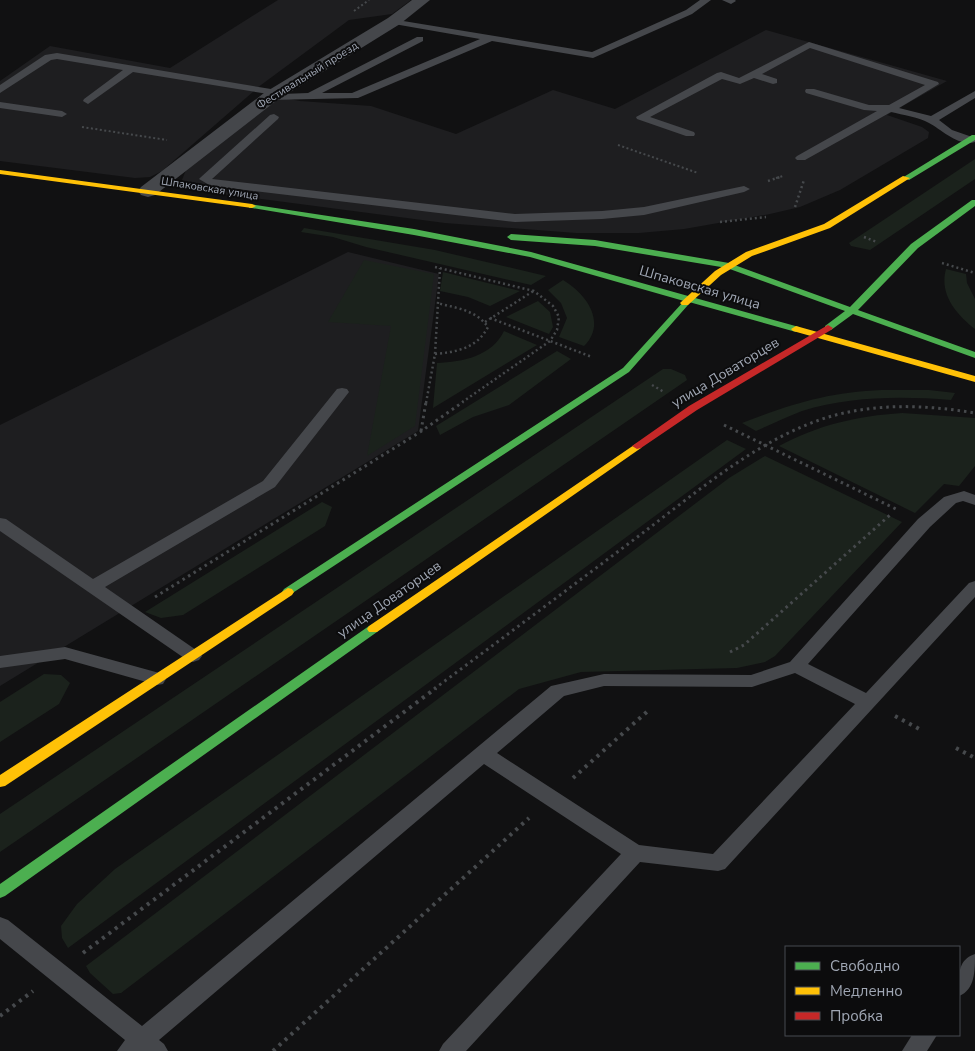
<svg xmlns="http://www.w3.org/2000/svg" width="975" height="1051" viewBox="0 0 975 1051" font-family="'Nunito Sans',sans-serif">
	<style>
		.built { fill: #1e1e20 }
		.green { fill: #1b221c }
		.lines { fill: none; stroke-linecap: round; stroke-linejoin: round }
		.path-far3 { stroke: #46494c; stroke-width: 2; stroke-dasharray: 2 2.5; stroke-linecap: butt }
		.path-far2 { stroke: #46494c; stroke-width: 2.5; stroke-dasharray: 2 3; stroke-linecap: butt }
		.path-far1 { stroke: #46494c; stroke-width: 3; stroke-dasharray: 2.5 4; stroke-linecap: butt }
		.path { stroke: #46494c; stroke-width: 4; stroke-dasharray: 3 5; stroke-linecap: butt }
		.lane { fill: #45474b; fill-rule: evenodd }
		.street { fill: #45474b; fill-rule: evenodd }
		.fast { fill: #4caf50; fill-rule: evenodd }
		.slow { fill: #ffc107; fill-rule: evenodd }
		.jam { fill: #c62828; fill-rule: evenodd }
		.labels { text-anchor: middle; stroke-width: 4; stroke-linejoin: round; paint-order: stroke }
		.far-street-label { font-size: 11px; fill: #a0a7b4; stroke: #0c0c0d }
		.street-label { font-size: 14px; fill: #a0a7b4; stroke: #0c0c0d }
	</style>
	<rect width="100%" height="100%" fill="#111112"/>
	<path class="built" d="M 278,0 L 411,0 L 392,14 L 349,20 L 261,85 L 162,171 L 150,177 L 135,178 L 0,161 L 0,81 L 50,46 L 170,68 Z
		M 766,30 L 947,81 L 887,115 L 922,127 L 929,132 L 928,138 L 840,190 L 800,207 L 770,214 L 684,229 L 639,233 L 576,233 L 445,223 L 200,191 L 189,188 L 182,180 L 186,170 L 278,97 L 300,101 L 371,106 L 456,134 L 553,90 L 615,109 Z
		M 348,252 L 439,274 L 418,431 L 0,686 L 0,425 Z"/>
	<path class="green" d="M 975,159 L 975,179 L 870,250 L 851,246 L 849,243 Z
		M 304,228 L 435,250 L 546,276 L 531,285 L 366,247 L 333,237 L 301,232 Z
		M 364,260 L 434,274 L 415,426 L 367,456 L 391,326 L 328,322 Z
		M 946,269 L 966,274 L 967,283 L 975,299 L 975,329 C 956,314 939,294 946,269 Z
		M 443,272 L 520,291 L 490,306 L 468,297 L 440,291 Z
		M 563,280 C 587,294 607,323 584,346 L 559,337 L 567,318 L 561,303 L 548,290 Z
		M 538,301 L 550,312 L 553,327 L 549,334 L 506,317 Z
		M 504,331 L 537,345 L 433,408 L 437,363 C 463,362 492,356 504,331 Z
		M 557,351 L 571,359 L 509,405 L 473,417 L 440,435 L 436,426 Z
		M 663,369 L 671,369 L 685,375 L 687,380 L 0,852 L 0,814 Z
		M 882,390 L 929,390 L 955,393 L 951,400 C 902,396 850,396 802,411 C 787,417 772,424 756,431 L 742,423 C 791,404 829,392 882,390 Z
		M 902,413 L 975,418 L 975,466 L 959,486 L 944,484 L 915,513 L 779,446 C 818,425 857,416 902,413 Z
		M 727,440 L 746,449 L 68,948 L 62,938 L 61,926 L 77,904 L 115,869 Z
		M 765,456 L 902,522 L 775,656 L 765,662 L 737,668 L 581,672 L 519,689 L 121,993 L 113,994 L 90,973 L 86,966 L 729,478 Z
		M 322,502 L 332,507 L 325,526 L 183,615 L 161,618 L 145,612 Z
		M 44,674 L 61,675 L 70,683 L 59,704 L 0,742 L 0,702 Z"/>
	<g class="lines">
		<path class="path-far3" d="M 354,11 L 369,0
			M 82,127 L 167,140
			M 618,145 L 698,173
			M 776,178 L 783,176"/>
		<path class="path-far2" d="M 768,181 L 780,177
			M 795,207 L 804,180
			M 720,222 L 766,217
			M 864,237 L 877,242
			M 942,263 L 975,273
			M 435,267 L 534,291 L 553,306 L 559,317 L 557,330 L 550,341 L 461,403
			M 490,318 L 592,357
			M 485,322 L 535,290
			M 435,354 C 457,352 477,348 488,327 C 476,310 456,308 437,303
			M 652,385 L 664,392
			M 426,403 L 435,354 L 440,268"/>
		<path class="path-far1" d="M 724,425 L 898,510
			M 421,431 L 426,402
			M 155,597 L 420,432 L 463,402
			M 730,652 L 744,645 L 890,515
			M 434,689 C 503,638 572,586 640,535 C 698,491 762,436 832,416 C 879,403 927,405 975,413"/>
		<path class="path" d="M 895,716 L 923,731
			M 956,748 L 975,758
			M 573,778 L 650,709
			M 83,953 L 436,688
			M 0,1016 L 33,991
			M 273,1051 L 529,818"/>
		<path class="lane" d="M 700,0 L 711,0 L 692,14 L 593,58 L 492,41 L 358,98 L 270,100 L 265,97 L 268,94 L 133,72 L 88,104 L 83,101 L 84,99 L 123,70 L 57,59 L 51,60 L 0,93 L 0,85 L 45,55 L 57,53 L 277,90 L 281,91 L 282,94 L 308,93 L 417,37 L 423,37 L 423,41 L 322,93 L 352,93 L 480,39 L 394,24 L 391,23 L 391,19 L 592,52 L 686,10 Z
			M 722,0 L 735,0 L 736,1 L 731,4 Z
			M 809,42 L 938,82 L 939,84 L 899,108 L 931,116 L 975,91 L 975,98 L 939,120 L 952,130 L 975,138 L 975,142 C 959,147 942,130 929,123 C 919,117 903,115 891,112 L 805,160 L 797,160 L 795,158 L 797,156 L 877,111 L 864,110 L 806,93 L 805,91 L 806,89 L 814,89 L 869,105 L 889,105 L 925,85 L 810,48 L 762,74 L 777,79 L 777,83 L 773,84 L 754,78 L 740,84 L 722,79 L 650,117 L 694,132 L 695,134 L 694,136 L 686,136 L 637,119 L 636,117 L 717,73 L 721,72 L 739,78 Z
			M 0,102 L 62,111 L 67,114 L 62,117 L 0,108 Z
			M 274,114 L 279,117 L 278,119 L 212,179 L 515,214 L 602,211 L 644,207 L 744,186 L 750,189 L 744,192 L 644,215 L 602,219 L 515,222 L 211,186 L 199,179 L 201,177 L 270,115 Z
			M 342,388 L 347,389 L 349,392 L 275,487 L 105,587 L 199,652 L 202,656 L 199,660 L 193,662 L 187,660 L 0,531 L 0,518 L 6,519 L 93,579 L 263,481 L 337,389 Z
			M 964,491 L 975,495 L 975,505 L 963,501 L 956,503 L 930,527 L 808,664 L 866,693 L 969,583 L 975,581 L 975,597 L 725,869 L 718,871 L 640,862 L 466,1051 L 439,1051 L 443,1044 L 621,854 L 484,764 L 159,1040 L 164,1044 L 168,1051 L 117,1051 L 125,1040 L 0,939 L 0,917 L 8,920 L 142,1026 L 551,686 L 604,674 L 751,675 L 790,662 L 918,519 L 944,497 ZM 795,673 L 855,704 L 713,854 L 639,845 L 497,753 L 564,696 L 604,686 L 752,687 Z
			M 65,647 L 163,674 L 166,679 L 163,684 L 157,685 L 65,659 L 0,668 L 0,656 Z
			M 975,954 C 975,971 975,990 959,996 C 959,978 956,960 975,954 Z
			M 912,1035 L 937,1035 L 927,1051 L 902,1051 Z"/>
		<path class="street" d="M 412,0 L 430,0 L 400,24 L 276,101 L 155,195 L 148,197 L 141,195 L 138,191 L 141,187 L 264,93 L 388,18 Z"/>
		<path class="fast" d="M 972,135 L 975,135 L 975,140 L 909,180 L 902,178 Z
			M 972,200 L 975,200 L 975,206 L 918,248 L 858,310 L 975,352 L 975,358 L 853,314 L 831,330 L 825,330 L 825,326 L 845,311 L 727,268 L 595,246 L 511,240 L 507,237 L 511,234 L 595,240 L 729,263 L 850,307 L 911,244 Z
			M 249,204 L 414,229 L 531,252 L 799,327 L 801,329 L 796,332 L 689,302 L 688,305 L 629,372 L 288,596 L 284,595 L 282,592 L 284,589 L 623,368 L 684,301 L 530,257 L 414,235 L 252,208 L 249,208 Z
			M 373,625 L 377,626 L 379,629 L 377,632 L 5,896 L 0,898 L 0,884 L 369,626 Z"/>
		<path class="slow" d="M 0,170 L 252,204 L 256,206 L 252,208 L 0,174 Z
			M 903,176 L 910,178 L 830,228 L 752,256 L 721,275 L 688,305 L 682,305 L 680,303 L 715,271 L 746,252 L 824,224 Z
			M 796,326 L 975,376 L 975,382 L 793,331 L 791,329 Z
			M 637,443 L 641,444 L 642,446 L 641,448 L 377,632 L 369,632 L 367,629 L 369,626 Z
			M 288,588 L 292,589 L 294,592 L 292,595 L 5,786 L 0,787 L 0,775 Z"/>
		<path class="jam" d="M 828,325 L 833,328 L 831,330 L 697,410 L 641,448 L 637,449 L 632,446 L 689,406 Z"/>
	</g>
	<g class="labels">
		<g class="far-street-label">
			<text transform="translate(307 75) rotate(-32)" y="4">Фестивальный проезд</text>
			<text transform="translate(210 188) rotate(9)" y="4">Шпаковская улица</text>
		</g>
		<g class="street-label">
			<text transform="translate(700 287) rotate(16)" y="5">Шпаковская улица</text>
			<text transform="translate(725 372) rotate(-31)" y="5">улица Доваторцев</text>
			<text transform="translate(389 599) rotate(-35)" y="5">улица Доваторцев</text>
		</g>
	</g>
	<rect x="785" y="946" width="175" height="90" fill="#0c0c0d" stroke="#474a50"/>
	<rect x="795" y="962" width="25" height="8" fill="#4caf50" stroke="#474a50"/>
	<text x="830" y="971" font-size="15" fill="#a0a7b4">Свободно</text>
	<rect x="795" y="987" width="25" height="8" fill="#ffc107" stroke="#474a50"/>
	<text x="830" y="996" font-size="15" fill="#a0a7b4">Медленно</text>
	<rect x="795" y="1012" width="25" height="8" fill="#c62828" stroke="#474a50"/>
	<text x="830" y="1021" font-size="15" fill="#a0a7b4">Пробка</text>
</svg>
